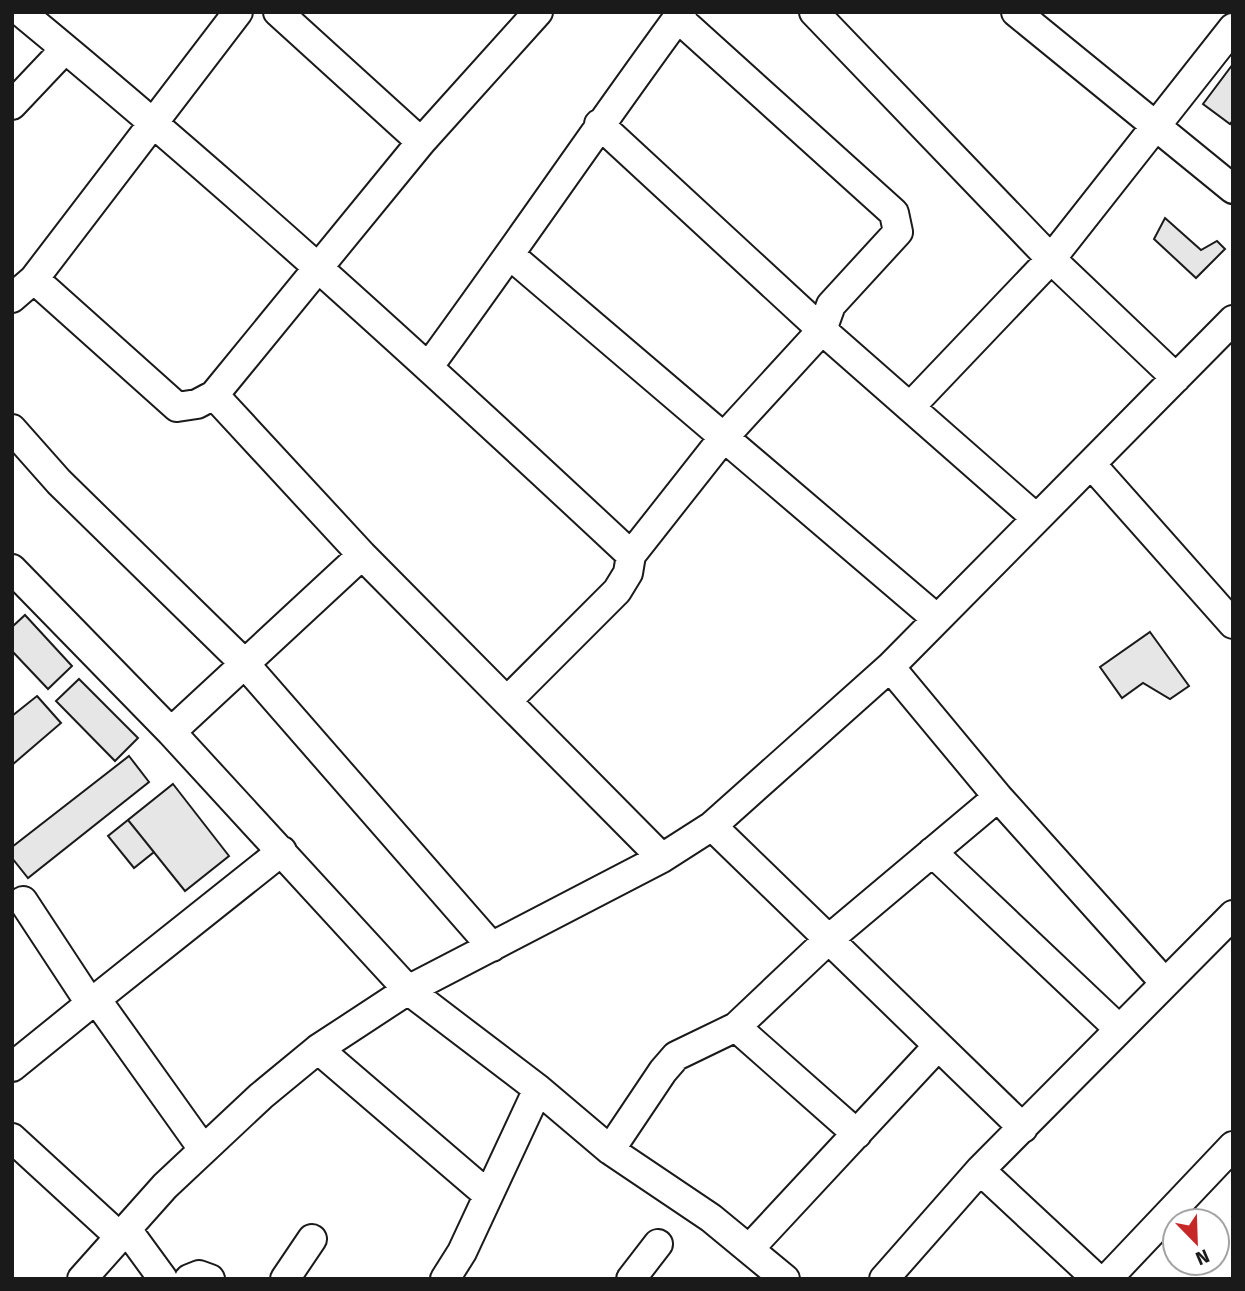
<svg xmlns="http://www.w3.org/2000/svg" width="1245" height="1291" viewBox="0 0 1245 1291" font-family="'Fira Sans',sans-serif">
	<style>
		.building { fill: #e6e6e6; stroke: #1a1a1a; stroke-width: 2 }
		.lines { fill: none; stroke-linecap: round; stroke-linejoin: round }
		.minor-casing { stroke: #1a1a1a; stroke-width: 32 }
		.minor { stroke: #fff; stroke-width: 28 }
	</style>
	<rect width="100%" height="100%" fill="#fff"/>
	<path class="building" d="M 1233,64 L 1233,120 L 1230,124 L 1203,104 Z
		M 1165,218 L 1201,250 L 1217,241 L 1225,249 L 1196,278 L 1154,239 Z
		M 25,615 L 72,666 L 48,689 L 12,651 L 12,627 Z
		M 1150,632 L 1189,686 L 1170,699 L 1143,683 L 1122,698 L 1100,667 Z
		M 79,679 L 138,738 L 115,761 L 56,701 Z
		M 37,696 L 61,723 L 12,765 L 12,716 Z
		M 129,756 L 149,782 L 28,878 L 12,858 L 12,847 Z
		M 173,784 L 229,856 L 185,891 L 128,820 Z
		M 128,820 L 154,852 L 134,868 L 108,836 Z"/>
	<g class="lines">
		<g class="minor-casing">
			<path id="minor" d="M 21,12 C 231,185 432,369 631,555 L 724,437 L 822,330 L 831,305 L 898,232 L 894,213 L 678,18
				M 278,12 L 421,142
				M 814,12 L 1051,259 L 1176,378
				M 1016,12 L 1233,189
				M 12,105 L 65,49
				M 599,124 L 822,330 L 1036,518
				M 510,255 L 937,619
				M 34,279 L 177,407 L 197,404 L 214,395 L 421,142 L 538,12
				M 12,298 L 34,279 L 238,12
				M 429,366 C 515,249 596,129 682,12
				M 214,395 L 362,555 L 662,858
				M 910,407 L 1051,259 L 1233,28
				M 12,429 L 59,482 L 244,663 L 492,947
				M 1091,464 L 1233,624
				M 12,569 L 171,732 L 408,990 L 538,1089 L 610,1150 L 711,1218 L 785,1279
				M 890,667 L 998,797 L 1165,983
				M 507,701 L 617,591 L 628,573 L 631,555
				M 171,732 L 362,555
				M 712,826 L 1023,1128
				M 932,852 L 1119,1029
				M 23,901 L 90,1003
				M 96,999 L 282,851
				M 736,1027 L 857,1134
				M 318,1049 L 487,1194
				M 12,1067 L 96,999 L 203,1149
				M 12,1138 L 121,1238
				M 610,1150 L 663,1071 L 676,1056 L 736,1027 L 829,939 L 998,797
				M 980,1170 L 1233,915
				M 128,1231 L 163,1279
				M 750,1248 L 937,1047
				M 82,1279 L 165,1186 L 261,1096 L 318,1049 L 408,990 L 662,858 L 712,826 L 890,667 L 1233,320
				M 189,1279 L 199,1275 L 210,1279
				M 285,1279 L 312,1239
				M 445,1279 L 462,1252 L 538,1089
				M 631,1279 L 658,1244
				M 884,1279 L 980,1170 L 1097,1279
				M 1107,1279 L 1233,1146"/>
		</g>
		<use href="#minor" class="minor"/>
	</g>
	<rect width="1245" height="1291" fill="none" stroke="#1a1a1a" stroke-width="28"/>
	<g transform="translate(1196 1242) rotate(157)"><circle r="33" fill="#ffffff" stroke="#a3a3a3" stroke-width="2"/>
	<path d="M0-5L12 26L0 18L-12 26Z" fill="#c62828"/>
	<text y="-10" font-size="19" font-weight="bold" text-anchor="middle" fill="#1a1a1a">N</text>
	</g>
</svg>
